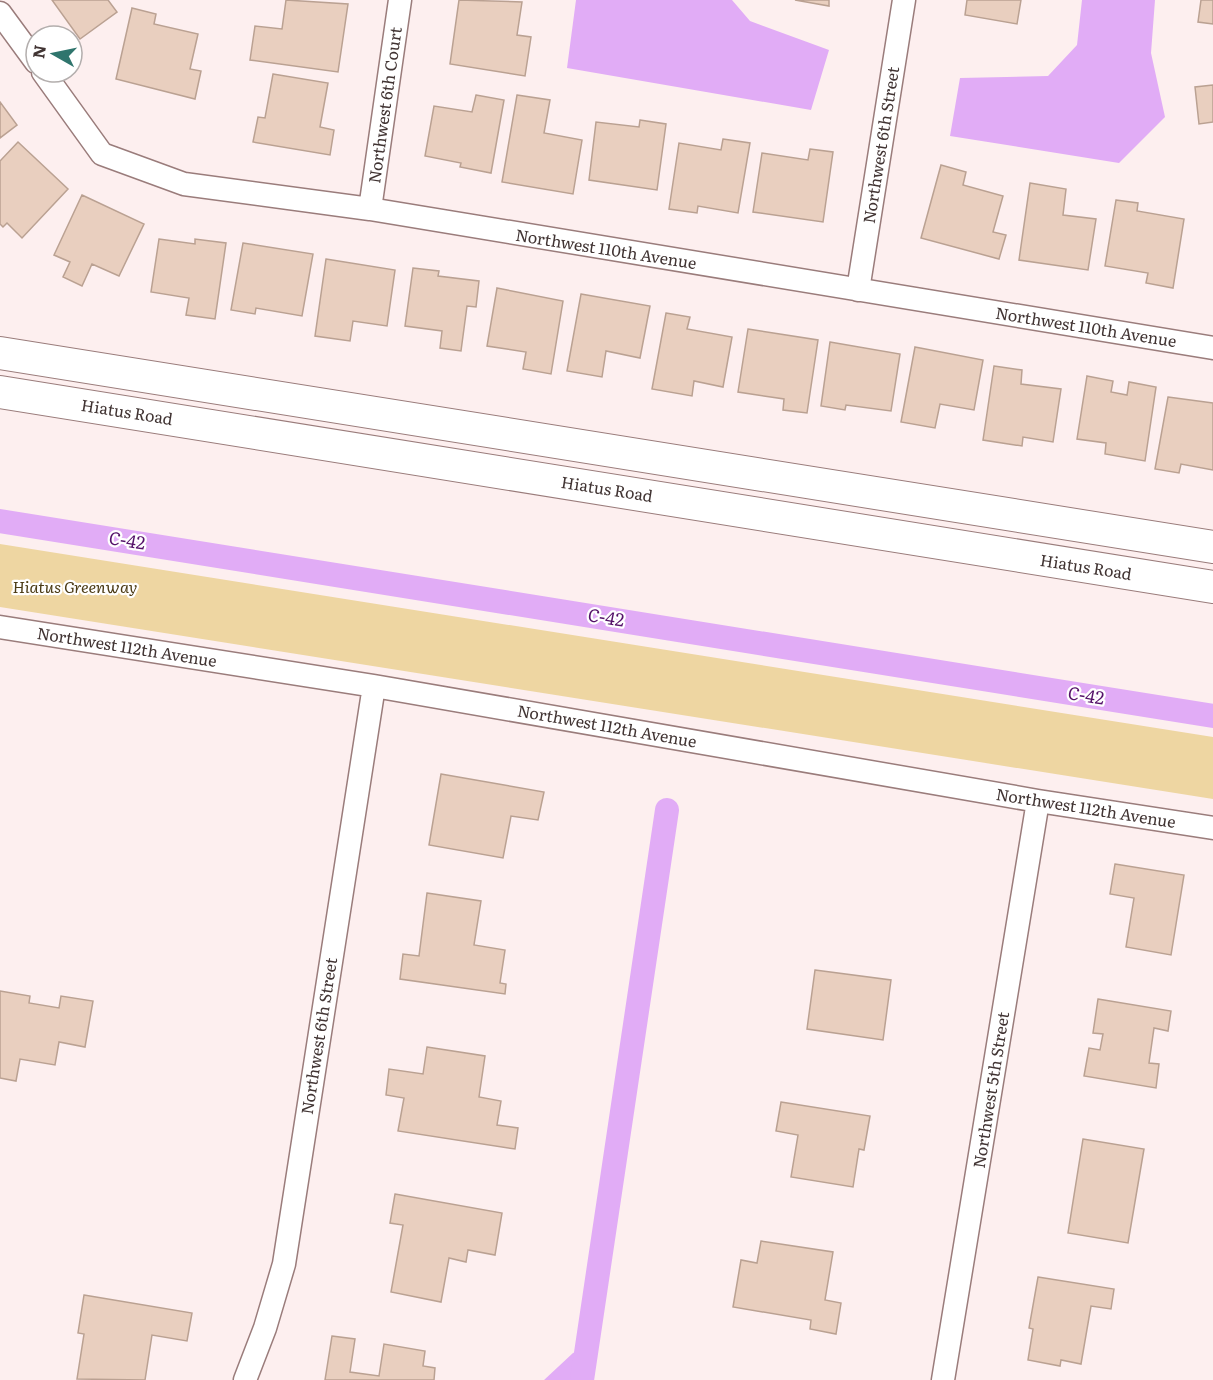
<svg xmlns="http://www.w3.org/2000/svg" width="1213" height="1380" viewBox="0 0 1213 1380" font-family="Literata,serif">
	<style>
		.green { fill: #eed6a2 }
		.water { fill: #e1acf6 }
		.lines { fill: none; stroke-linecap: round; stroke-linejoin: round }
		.canal { stroke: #e1acf6; stroke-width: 24 }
		.building { fill: #e9cfbf; stroke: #baa192; stroke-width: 1.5 }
		.street-casing { stroke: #9a7c7b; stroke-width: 25 }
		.secondary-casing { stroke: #9a7c7b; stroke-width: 34 }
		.street { stroke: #fff; stroke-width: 22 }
		.secondary { stroke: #fff; stroke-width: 32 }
		.labels { text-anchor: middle; stroke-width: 4.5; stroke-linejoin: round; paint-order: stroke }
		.street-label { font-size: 16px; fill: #413433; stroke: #fff }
		.park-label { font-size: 16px; font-style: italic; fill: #4b3b15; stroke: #fff }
		.water-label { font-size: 18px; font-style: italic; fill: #541169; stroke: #fff }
	</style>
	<rect width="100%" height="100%" fill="#fdefef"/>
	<path class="green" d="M 0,544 L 1213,737 L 1213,799 L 0,607 Z"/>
	<path class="water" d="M 576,0 L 732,0 L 750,21 L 829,50 L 811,110 L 567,68 Z
		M 1082,0 L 1155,0 L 1151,53 L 1165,117 L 1119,163 L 950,136 L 960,78 L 1048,76 L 1077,45 Z
		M 587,1347 L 582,1380 L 544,1380 L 573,1353 Z"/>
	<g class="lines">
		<path class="canal" d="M 0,521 L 1213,716
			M 582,1380 L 667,810"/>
	</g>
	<path class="building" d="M 52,0 L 108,0 L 117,12 L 80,39 Z
		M 286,0 L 348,4 L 338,72 L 250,60 L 255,26 L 282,29 Z
		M 459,0 L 522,2 L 517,35 L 531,37 L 525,76 L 450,64 Z
		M 795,0 L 829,0 L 829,6 Z
		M 967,0 L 1021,0 L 1017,24 L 965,15 Z
		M 1201,0 L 1213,0 L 1213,24 L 1198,22 Z
		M 132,8 L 156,14 L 154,24 L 198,34 L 190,69 L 201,71 L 195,99 L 116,79 Z
		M 273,74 L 328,83 L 320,127 L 334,130 L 330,155 L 253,142 L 258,117 L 265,118 Z
		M 1213,85 L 1213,122 L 1199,124 L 1195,87 Z
		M 476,95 L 504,100 L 491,173 L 460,167 L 461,163 L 425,156 L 434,106 L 472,112 Z
		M 517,95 L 550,100 L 544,133 L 582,140 L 573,194 L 502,182 Z
		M 0,102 L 17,125 L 0,138 Z
		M 640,120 L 666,124 L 657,190 L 589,180 L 596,122 L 639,127 Z
		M 723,139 L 750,143 L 738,213 L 698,206 L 697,213 L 669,209 L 679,143 L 721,150 Z
		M 18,142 L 68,189 L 22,238 L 7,223 L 3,227 L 0,224 L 0,161 Z
		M 810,149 L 833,152 L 823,222 L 753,212 L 762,153 L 808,160 Z
		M 941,165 L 966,172 L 963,185 L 1003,196 L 993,232 L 1006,235 L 999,259 L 921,238 Z
		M 1030,183 L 1066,189 L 1063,215 L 1096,219 L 1088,270 L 1019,260 Z
		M 82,195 L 144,224 L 119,276 L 92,264 L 82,286 L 63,277 L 70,262 L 54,255 Z
		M 1116,200 L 1138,203 L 1137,211 L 1184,219 L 1173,288 L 1146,283 L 1148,273 L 1105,266 Z
		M 159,239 L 195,244 L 195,239 L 226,243 L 215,319 L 186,315 L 189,298 L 151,292 Z
		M 243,243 L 313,254 L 302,316 L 256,308 L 255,314 L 231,310 Z
		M 326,259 L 395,270 L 387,326 L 353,321 L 350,341 L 315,336 Z
		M 413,268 L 439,271 L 438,276 L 479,281 L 476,307 L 467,306 L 461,351 L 440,348 L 442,331 L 405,326 Z
		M 497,288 L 563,301 L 551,374 L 523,369 L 526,352 L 487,346 Z
		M 581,294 L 650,306 L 640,358 L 606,351 L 602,377 L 567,371 Z
		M 666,313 L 690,317 L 687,329 L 732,337 L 723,387 L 694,381 L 692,396 L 652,389 Z
		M 748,329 L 818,340 L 807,413 L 783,410 L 784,399 L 738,392 Z
		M 830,342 L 900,354 L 891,411 L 846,405 L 845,410 L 821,406 Z
		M 915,347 L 983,360 L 974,410 L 940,404 L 935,428 L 901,422 Z
		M 994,366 L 1022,370 L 1021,384 L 1061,389 L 1053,442 L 1023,437 L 1022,446 L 983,440 Z
		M 1087,376 L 1113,381 L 1111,392 L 1127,395 L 1129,382 L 1156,387 L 1145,461 L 1105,454 L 1106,443 L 1077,439 Z
		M 1168,397 L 1213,403 L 1213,470 L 1181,464 L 1179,473 L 1155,469 Z
		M 441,774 L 544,792 L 538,820 L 511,816 L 503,858 L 429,845 Z
		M 1115,864 L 1184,875 L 1171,955 L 1126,947 L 1134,898 L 1110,894 Z
		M 427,893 L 481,901 L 474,945 L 505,950 L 500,983 L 506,984 L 505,994 L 400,979 L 403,954 L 419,956 Z
		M 815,970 L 891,980 L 883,1040 L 807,1029 Z
		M 0,991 L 30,996 L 29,1003 L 59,1008 L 61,996 L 93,1001 L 85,1047 L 59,1042 L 55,1065 L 20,1059 L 16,1081 L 0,1078 Z
		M 1098,999 L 1171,1011 L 1168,1031 L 1154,1028 L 1149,1063 L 1159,1064 L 1156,1088 L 1084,1076 L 1089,1048 L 1100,1050 L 1103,1034 L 1093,1033 Z
		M 427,1047 L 485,1056 L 479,1097 L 501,1101 L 497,1125 L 518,1128 L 515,1149 L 398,1131 L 404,1098 L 386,1095 L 389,1069 L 423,1074 Z
		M 781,1102 L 870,1116 L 864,1150 L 859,1149 L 853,1187 L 791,1177 L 798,1135 L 776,1131 Z
		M 1083,1139 L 1144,1149 L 1128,1243 L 1068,1233 Z
		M 395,1194 L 502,1213 L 495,1255 L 468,1250 L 466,1262 L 449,1258 L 441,1302 L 391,1292 L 403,1225 L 390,1223 Z
		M 761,1241 L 833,1252 L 825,1300 L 841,1303 L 836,1334 L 810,1329 L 811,1320 L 733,1307 L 741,1260 L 757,1263 Z
		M 1038,1277 L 1114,1289 L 1111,1309 L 1091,1306 L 1081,1364 L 1061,1360 L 1060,1366 L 1028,1360 L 1033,1329 L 1029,1328 Z
		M 84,1295 L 192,1313 L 187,1341 L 152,1335 L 145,1380 L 77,1379 L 84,1334 L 78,1333 Z
		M 332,1336 L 355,1339 L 350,1372 L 379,1376 L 384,1344 L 425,1351 L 423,1366 L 435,1368 L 434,1380 L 325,1380 Z"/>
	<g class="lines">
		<g class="street-casing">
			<path id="street" d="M 0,13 L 36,62
				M 43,72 L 102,154 L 184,184 L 370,209 L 1213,348
				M 370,209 L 400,0
				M 858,290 L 904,0
				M 0,627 L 374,686 L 1038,801 L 1213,828
				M 245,1380 L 265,1328 L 284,1264 L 374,686
				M 943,1380 L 1038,801"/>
		</g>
		<g class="secondary-casing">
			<path id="secondary" d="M 0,353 L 1213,547
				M 0,392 L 1213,587"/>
		</g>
		<use href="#street" class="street"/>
		<use href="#secondary" class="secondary"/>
	</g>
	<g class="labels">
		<g class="street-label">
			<text transform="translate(385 105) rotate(-82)" y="6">Northwest 6th Court</text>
			<text transform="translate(881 145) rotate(-81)" y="6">Northwest 6th Street</text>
			<text transform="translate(606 249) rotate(9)" y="6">Northwest 110th Avenue</text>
			<text transform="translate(1086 327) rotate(9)" y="6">Northwest 110th Avenue</text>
			<text transform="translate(127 412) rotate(9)" y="6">Hiatus Road</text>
			<text transform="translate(607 489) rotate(9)" y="6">Hiatus Road</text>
			<text transform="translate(1086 567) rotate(9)" y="6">Hiatus Road</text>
			<text transform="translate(127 647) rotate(9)" y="6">Northwest 112th Avenue</text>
			<text transform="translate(607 726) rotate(10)" y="6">Northwest 112th Avenue</text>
			<text transform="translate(1086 808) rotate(9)" y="6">Northwest 112th Avenue</text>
			<text transform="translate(319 1036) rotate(-81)" y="6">Northwest 6th Street</text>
			<text transform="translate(991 1090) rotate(-81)" y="6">Northwest 5th Street</text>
		</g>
		<g class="park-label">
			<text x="75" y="593">Hiatus Greenway</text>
		</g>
		<g class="water-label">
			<text transform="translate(127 541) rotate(9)" y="6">C-42</text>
			<text transform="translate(606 618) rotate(9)" y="6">C-42</text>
			<text transform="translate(1086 696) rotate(9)" y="6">C-42</text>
		</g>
	</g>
	<g transform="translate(54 54) rotate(279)"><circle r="28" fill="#ffffff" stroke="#b3aead" stroke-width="1.5"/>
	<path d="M0-4.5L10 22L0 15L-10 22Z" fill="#2f756d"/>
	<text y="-9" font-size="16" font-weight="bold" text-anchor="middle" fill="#413433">N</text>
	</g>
</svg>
